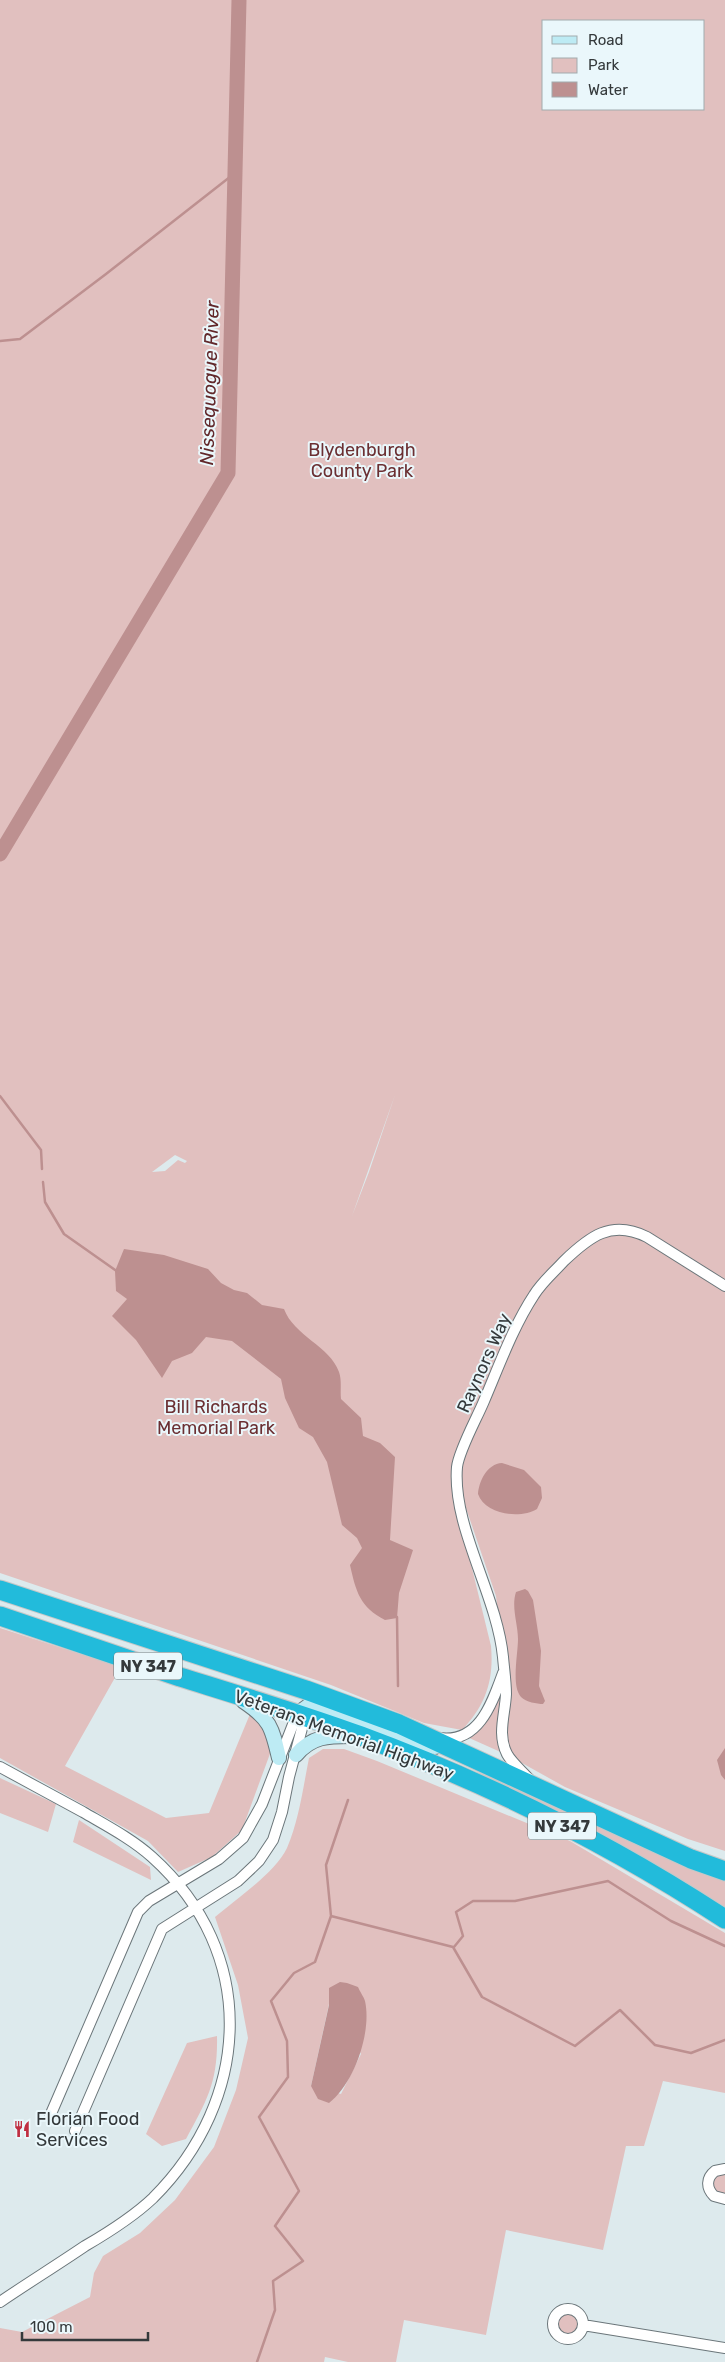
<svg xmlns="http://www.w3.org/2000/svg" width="725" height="2362" viewBox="0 0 725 2362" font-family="Rubik,sans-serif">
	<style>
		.green { fill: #e1c0bf; fill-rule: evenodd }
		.water { fill: #bd9090 }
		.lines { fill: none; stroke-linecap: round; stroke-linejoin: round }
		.stream { stroke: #bd9090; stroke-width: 2.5 }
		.river { stroke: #bd9090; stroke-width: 15 }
		.street-casing { stroke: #6b767a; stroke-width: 12 }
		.secondary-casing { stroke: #6b767a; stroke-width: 16 }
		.highway-casing { stroke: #c6c8c8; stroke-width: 21 }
		.street { stroke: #fff; stroke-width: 10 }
		.secondary { stroke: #bdebf4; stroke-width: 14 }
		.highway { stroke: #22bbdb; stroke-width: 19 }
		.labels { text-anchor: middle; stroke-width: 4; stroke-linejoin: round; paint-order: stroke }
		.shield { fill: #eaf7fb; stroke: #6b7275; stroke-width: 1 }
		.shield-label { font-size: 16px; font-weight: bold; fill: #34393b }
		.park-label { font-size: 18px; fill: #6b2f32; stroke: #eaf7fb }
		.street-label { font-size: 18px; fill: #34393b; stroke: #eaf7fb }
		.poi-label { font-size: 18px; fill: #34393b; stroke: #eaf7fb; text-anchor: start }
		.water-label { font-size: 19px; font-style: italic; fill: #62282b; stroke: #eaf7fb }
	</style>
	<rect width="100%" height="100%" fill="#ddeaed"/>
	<path class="green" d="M 0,0 L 725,0 L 725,1851 L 688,1839 L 565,1787 L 513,1758 L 505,1740 L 507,1695 L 496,1596 L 454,1473 L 455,1499 L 491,1646 C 494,1680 486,1705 462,1730 L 424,1723 L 331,1685 L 0,1573 ZM 544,21 L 704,21 L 704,109 L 544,109 ZM 395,1095 L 369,1172 L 352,1216 ZM 175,1155 L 187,1161 L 185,1163 L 178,1160 L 165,1171 L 152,1172 Z
		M 0,1628 L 121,1667 L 65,1766 L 166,1818 L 209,1813 L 250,1714 L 268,1728 L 271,1751 L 242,1830 L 212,1857 L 178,1872 L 148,1841 L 0,1758 Z
		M 502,1684 L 505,1754 L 467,1737 Z
		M 323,1749 L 344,1749 L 377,1761 L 570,1841 L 725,1933 L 725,2093 L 663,2081 L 644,2146 L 626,2146 L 603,2250 L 506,2230 L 486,2335 L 404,2320 L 396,2362 L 348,2362 L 325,2357 L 324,2362 L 0,2362 L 0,2328 L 22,2332 L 90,2297 L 94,2273 L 103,2256 L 140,2233 L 175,2200 L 214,2147 L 236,2090 L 248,2038 L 238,1985 L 215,1917 C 236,1899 275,1873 287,1848 C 299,1820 303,1788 309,1758 ZM 329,1988 L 361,2054 L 341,2094 L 311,2086 L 329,2004 Z
		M 463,1769 L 496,1777 L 725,1874 L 725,1909 L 706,1895 L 617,1846 Z
		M 0,1778 L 56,1804 L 48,1832 L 0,1813 Z
		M 79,1820 L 150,1867 L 151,1880 L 73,1842 Z
		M 217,2036 C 218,2082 207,2100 186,2139 L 162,2146 L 146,2134 L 187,2043 Z
		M 725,2172 L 725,2196 L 714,2192 L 712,2181 L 716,2175 Z
		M556 2323a12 12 0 1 1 24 0a12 12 0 1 1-24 0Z"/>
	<path class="water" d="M 124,1249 L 164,1255 L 208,1269 L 221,1283 L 234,1290 L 247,1293 L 262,1305 L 284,1309 C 294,1336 330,1346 339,1372 C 342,1380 340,1391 341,1399 L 361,1418 L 363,1436 L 380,1443 L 395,1457 L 390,1540 L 413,1550 L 399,1593 L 397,1618 L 385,1620 C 360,1607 356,1592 350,1565 L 362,1548 L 357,1538 L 342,1525 L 327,1462 L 313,1437 L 299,1428 L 285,1398 L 281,1379 L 232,1341 L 206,1337 L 192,1353 L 172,1361 L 162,1378 L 136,1340 L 112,1316 L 127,1299 L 116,1291 L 115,1271 Z
		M 502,1463 L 524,1470 L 541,1487 L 542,1498 L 537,1509 C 521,1519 485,1515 478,1494 C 479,1481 487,1464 502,1463 Z
		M 525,1589 L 528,1591 L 533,1600 L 541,1651 L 539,1686 L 545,1701 L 543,1704 C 537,1704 526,1702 521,1697 C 511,1686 518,1654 518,1639 C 518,1624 511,1607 516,1592 Z
		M 725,1748 L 725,1780 L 721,1775 L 717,1760 Z
		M 340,1982 L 347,1983 L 358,1987 C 360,1992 364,1997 365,2001 C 372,2032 354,2084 329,2103 L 318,2099 L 311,2086 L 329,2005 L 329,1988 Z"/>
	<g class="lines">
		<path class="stream" d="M 0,341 L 20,339 L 106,274 L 235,173
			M 0,1096 L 41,1150 L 42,1169
			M 43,1182 L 45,1202 L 64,1234 L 118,1272
			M 397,1617 L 398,1686
			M 331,1916 L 453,1947 L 482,1997 L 575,2046 L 620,2010 L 655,2045 L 691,2053 L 725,2040
			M 454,1947 L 463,1936 L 456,1912 L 473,1901 L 515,1901 L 608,1881 L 671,1921 L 725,1946
			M 257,2362 L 275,2310 L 273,2281 L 303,2261 L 275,2226 L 299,2191 L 259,2117 L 288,2077 L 287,2041 L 271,2001 L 294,1973 L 315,1962 L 331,1916 L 326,1865 L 348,1800"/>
		<path class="river" d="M 0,854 L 228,473 L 239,0"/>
		<g class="street-casing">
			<path id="street" d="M 439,1738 C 479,1744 492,1703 503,1673
				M 0,1767 C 28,1782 55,1797 83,1812 C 107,1826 132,1839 152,1857 C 259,1953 252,2099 153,2198 C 133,2217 109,2232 85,2246 C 57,2265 28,2283 0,2302
				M 529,1779 C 522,1771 512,1763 507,1754 C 497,1734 505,1715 506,1694 C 506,1682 504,1669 503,1657 C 497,1595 452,1527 457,1467 C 459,1450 477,1418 484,1401 C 499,1366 513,1327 534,1295 C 542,1282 554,1272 564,1261 C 589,1237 611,1219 647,1237 L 725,1286
				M 50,2116 L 138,1912 L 149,1901 L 219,1859 L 243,1838 L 262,1804 L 297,1714
				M 75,2131 L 162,1929 L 238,1881 L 259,1861 L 273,1840 L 282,1812 L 289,1777 L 305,1717
				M 725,2169 L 715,2171 C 706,2178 706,2188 714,2196 L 725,2199
				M553 2324a15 15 0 1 1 30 0a15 15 0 1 1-30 0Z
				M 583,2325 L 725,2348"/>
		</g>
		<g class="secondary-casing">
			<path id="secondary" d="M 243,1701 C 270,1719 272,1727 279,1758
				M 297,1714 L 308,1706 L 318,1706 L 413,1742 L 435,1747
				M 296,1755 C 312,1736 328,1736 351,1736"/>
		</g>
		<g class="highway-casing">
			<path id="highway" d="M 0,1590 L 306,1690 L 399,1724 L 691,1859 L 725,1871
				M 0,1616 C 60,1636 120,1657 180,1677 C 241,1696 301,1714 361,1736 C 488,1783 612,1845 725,1919"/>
		</g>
		<use href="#street" class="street"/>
		<use href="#secondary" class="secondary"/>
		<use href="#highway" class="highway"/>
	</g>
	<defs>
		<g id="restaurant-bare" transform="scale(1.35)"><path d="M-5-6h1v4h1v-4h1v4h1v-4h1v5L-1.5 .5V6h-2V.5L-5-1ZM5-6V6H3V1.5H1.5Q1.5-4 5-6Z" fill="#c02f42" stroke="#eaf7fb" stroke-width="2.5" paint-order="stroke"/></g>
	</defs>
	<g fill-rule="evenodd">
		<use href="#restaurant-bare" x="22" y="2129"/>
	</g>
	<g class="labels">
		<g class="shield">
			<rect x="114" y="1652.5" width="68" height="27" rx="4"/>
			<rect x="528" y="1812.5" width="68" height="27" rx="4"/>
		</g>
		<g class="shield-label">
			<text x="148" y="1672">NY 347</text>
			<text x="562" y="1832">NY 347</text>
		</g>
		<g class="park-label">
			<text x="362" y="456">Blydenburgh<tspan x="362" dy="21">County Park</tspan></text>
			<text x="216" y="1413">Bill Richards<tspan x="216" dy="21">Memorial Park</tspan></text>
		</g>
		<g class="street-label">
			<text transform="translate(484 1363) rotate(-66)" y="6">Raynors Way</text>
			<text transform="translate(344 1735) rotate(20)" y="6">Veterans Memorial Highway</text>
		</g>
		<g class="poi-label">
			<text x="36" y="2125">Florian Food<tspan x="36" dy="21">Services</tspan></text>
		</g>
		<g class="water-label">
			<text transform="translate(209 383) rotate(-88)" y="7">Nissequogue River</text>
		</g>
	</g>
	<rect x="542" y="20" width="162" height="90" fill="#eaf7fb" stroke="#a1abae"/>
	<rect x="552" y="36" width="25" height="8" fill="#bdebf4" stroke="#a1abae"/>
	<text x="588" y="45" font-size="15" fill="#34393b">Road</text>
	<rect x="552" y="58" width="25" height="15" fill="#e1c0bf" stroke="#a1abae"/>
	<text x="588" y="70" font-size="15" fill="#34393b">Park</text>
	<rect x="552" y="82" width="25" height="15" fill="#bd9090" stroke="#a1abae"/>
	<text x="588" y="95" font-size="15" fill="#34393b">Water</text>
	<path d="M22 2332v8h126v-8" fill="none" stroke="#34393b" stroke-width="2.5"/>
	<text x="30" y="2332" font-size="15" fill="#34393b" stroke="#eaf7fb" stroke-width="4" paint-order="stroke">100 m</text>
</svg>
